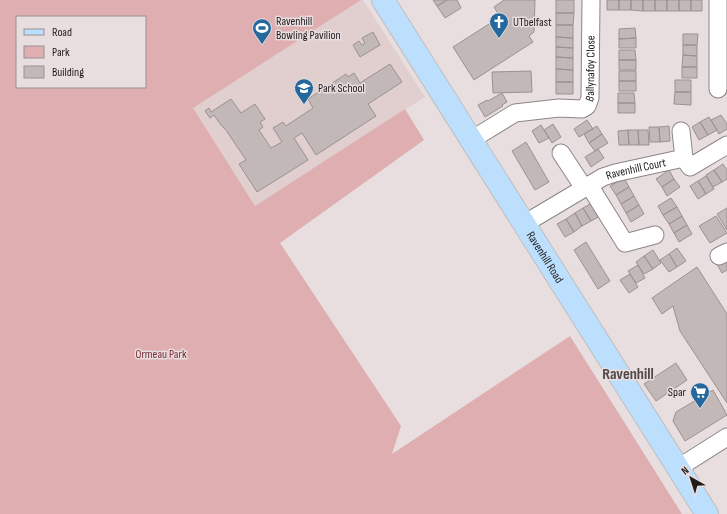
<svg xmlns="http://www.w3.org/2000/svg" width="727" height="514" viewBox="0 0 727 514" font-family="'Sofia Sans Condensed',sans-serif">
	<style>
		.built { fill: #e1cecf }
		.green { fill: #dfaeb0; fill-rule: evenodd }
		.building { fill: #c2b8b8; stroke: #9a9191 }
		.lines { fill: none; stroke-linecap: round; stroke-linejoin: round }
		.minor-casing { stroke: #8e8585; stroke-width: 19 }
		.major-casing { stroke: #c0bfbf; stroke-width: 24 }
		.minor { stroke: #fff; stroke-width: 17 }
		.major { stroke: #bcdffe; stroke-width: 22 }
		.labels { text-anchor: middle; stroke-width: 3; stroke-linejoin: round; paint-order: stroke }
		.poi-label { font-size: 12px; fill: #1f1b1b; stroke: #e8dedf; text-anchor: start }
		.street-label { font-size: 12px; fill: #1f1b1b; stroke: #e8dedf }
		.park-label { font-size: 12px; fill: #7b2b35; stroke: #e8dedf }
		.district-label { font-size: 16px; font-weight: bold; fill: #514949; stroke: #e8dedf }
	</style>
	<rect width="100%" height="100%" fill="#e8dedf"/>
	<path class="built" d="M 361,0 L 363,0 L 425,97 L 255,206 L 192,108 Z"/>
	<path class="green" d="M 0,0 L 361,0 L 193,108 L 255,206 L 405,109 L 424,140 L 280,243 L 401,426 L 392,454 L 570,336 L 682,514 L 0,514 ZM 17,17 L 145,17 L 145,87 L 17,87 Z"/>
	<path class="building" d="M 433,0 L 447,0 L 437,6 Z
		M 447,0 L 457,0 L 461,8 L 445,18 L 437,6 Z
		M 504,0 L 535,0 L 534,32 L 529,36 L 533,42 L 474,80 L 453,47 L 500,17 L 494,7 Z
		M 556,0 L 574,0 L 574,13 L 556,13 Z
		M 607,0 L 619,0 L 619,10 L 607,10 Z
		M 619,0 L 631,0 L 631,10 L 619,10 Z
		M 631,0 L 643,0 L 643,11 L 631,10 Z
		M 643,0 L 655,0 L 655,11 L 643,11 Z
		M 655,0 L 667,0 L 667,11 L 655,11 Z
		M 667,0 L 679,0 L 679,11 L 667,11 Z
		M 679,0 L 691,0 L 691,11 L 679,11 Z
		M 691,0 L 702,0 L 702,11 L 691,11 Z
		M 556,13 L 574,13 L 573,25 L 556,25 Z
		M 556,25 L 573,25 L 573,38 L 556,37 Z
		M 635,28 L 636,38 L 619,39 L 619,29 Z
		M 373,32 L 380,45 L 360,57 L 353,45 L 359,41 L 362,45 L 365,43 L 362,38 Z
		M 683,34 L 698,34 L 697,45 L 683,45 Z
		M 556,37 L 573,38 L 573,48 L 556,47 Z
		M 636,38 L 636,48 L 619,48 L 619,39 Z
		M 683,45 L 697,45 L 697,56 L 683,55 Z
		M 556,47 L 573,48 L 573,58 L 556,57 Z
		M 619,50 L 635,50 L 636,60 L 619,60 Z
		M 683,55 L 697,56 L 697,67 L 682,67 Z
		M 556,57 L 573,58 L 573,70 L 556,69 Z
		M 619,60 L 636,60 L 636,70 L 619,70 Z
		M 390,64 L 402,82 L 368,104 L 376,116 L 316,155 L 302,133 L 294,138 L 308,160 L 257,192 L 239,164 L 246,160 L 226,130 L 221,125 L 214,115 L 210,118 L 205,111 L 209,108 L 211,112 L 231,99 L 241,113 L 255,104 L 265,119 L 260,122 L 263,127 L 259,130 L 271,148 L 282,142 L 273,128 L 283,122 L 286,126 L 313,108 L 308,99 L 346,74 L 348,77 L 354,73 L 360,83 Z
		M 682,67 L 697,67 L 697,78 L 682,78 Z
		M 556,69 L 573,70 L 573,82 L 556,82 Z
		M 531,71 L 532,92 L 493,93 L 492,72 Z
		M 619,71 L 636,71 L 636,81 L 619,81 Z
		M 675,80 L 691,80 L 691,92 L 675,92 Z
		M 619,81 L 636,81 L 636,91 L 619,91 Z
		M 556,82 L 573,82 L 573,94 L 556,94 Z
		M 675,92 L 691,92 L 691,105 L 674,104 Z
		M 502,93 L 507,102 L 502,105 L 503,106 L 485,117 L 478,105 L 487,100 L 488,101 Z
		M 618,93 L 634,93 L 635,103 L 618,103 Z
		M 618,103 L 635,103 L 635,113 L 618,113 Z
		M 721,115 L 727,124 L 727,129 L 719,134 L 711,120 Z
		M 709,117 L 717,130 L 708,135 L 700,122 Z
		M 587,120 L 593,129 L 579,137 L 574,129 Z
		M 700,122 L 708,135 L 699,140 L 692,127 Z
		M 553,124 L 561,137 L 552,143 L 544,130 Z
		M 541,125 L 549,138 L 539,143 L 532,131 Z
		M 597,126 L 602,134 L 589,143 L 584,134 Z
		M 669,126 L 670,141 L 660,142 L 659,127 Z
		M 649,127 L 659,127 L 660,142 L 650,142 Z
		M 628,130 L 638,130 L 639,145 L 629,145 Z
		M 628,130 L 629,145 L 619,145 L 618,131 Z
		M 638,130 L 648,130 L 649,145 L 639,145 Z
		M 602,134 L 608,143 L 595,151 L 589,143 Z
		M 526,142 L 549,182 L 535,190 L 512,151 Z
		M 598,149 L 604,158 L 591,167 L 585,157 Z
		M 723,164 L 727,170 L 727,179 L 722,182 L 714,170 Z
		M 669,170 L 674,179 L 662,187 L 656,179 Z
		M 714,170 L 722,182 L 713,187 L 706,175 Z
		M 706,176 L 714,189 L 706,194 L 698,181 Z
		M 624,178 L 629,187 L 616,195 L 610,186 Z
		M 674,179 L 680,187 L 667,196 L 662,187 Z
		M 698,181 L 706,194 L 698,199 L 690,186 Z
		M 629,187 L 634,196 L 621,204 L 616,195 Z
		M 634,196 L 639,205 L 626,213 L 621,204 Z
		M 671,198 L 677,207 L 663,215 L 658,206 Z
		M 592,203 L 600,216 L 591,221 L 583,208 Z
		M 639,205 L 644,214 L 631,222 L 626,213 Z
		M 677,207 L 682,216 L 669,224 L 663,215 Z
		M 583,208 L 591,221 L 582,226 L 575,213 Z
		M 727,208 L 727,230 L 717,214 Z
		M 575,213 L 582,226 L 574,232 L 566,219 Z
		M 682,216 L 687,225 L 674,233 L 669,224 Z
		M 716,216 L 727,233 L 710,243 L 699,226 Z
		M 566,219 L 574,232 L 565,237 L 557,224 Z
		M 687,225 L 692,234 L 679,242 L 674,233 Z
		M 586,242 L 610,281 L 598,289 L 574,250 Z
		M 677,248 L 686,261 L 677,267 L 669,254 Z
		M 653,250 L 661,263 L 653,269 L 644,256 Z
		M 669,254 L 677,267 L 669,272 L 660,260 Z
		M 644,256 L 653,269 L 644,274 L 636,262 Z
		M 727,258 L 727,270 L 722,273 L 717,264 Z
		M 638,265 L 645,278 L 636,283 L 628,271 Z
		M 697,267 L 727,314 L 727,403 L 680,331 L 673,306 L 662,314 L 652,298 Z
		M 630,274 L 638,287 L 629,293 L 620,280 Z
		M 676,363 L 687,380 L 656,401 L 644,384 Z
		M 713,390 L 727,415 L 685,441 L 673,421 L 676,412 Z"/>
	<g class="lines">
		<g class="minor-casing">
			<g id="minor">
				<path d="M 718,0 L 718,89"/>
				<path d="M 681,131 L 684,158"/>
				<path id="s1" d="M 471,140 L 515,113 L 559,108 L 582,109 L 587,106 L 590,98 L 591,0"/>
				<path d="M 561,153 L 584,188"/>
				<path d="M 589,185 L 625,243 L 655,235"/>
				<path id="s2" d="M 524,224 L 603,177 L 615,173 L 684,158 L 690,167 L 727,145"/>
				<path d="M 719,256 L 727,252"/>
				<path d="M 678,468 L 727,437"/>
			</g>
		</g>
		<g class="major-casing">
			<g id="major">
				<path id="s3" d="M 383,0 L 707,514"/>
			</g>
		</g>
		<use href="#minor" class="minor"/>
		<use href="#major" class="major"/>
	</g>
	<defs>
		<g id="church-pin" transform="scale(1)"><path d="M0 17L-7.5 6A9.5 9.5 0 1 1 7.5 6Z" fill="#25689d" stroke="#e8dedf"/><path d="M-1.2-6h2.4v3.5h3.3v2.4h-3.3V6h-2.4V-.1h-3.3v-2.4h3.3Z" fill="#fff"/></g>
		<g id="stadium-pin" transform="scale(1)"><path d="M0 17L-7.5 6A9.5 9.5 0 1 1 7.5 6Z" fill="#25689d" stroke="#e8dedf"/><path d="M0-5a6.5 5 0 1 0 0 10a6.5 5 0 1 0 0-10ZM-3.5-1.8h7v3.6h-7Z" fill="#fff"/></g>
		<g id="school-pin" transform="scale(1)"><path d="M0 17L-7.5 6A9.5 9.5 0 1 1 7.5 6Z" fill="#25689d" stroke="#e8dedf"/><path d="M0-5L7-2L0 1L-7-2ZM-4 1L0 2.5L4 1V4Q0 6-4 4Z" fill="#fff"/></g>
		<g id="supermarket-pin" transform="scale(1)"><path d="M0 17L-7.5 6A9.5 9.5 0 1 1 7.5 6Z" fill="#25689d" stroke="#e8dedf"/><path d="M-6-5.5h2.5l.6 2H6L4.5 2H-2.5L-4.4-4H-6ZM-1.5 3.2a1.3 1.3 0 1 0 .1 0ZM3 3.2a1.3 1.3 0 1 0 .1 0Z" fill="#fff"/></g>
	</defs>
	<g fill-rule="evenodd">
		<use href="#church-pin" x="499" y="22"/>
		<use href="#stadium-pin" x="262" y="28"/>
		<use href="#school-pin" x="304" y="88"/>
		<use href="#supermarket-pin" x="700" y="392"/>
	</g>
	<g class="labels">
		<g class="poi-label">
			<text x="276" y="25">Ravenhill<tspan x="276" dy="14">Bowling Pavilion</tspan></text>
			<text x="513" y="26">UTbelfast</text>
			<text x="318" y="92">Park School</text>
			<text x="686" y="396" text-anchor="end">Spar</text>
		</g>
		<g class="street-label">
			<text dy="4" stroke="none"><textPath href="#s1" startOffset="163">Ballynafoy Close</textPath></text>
			<text dy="4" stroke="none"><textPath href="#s2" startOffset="126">Ravenhill Court</textPath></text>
			<text dy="4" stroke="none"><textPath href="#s3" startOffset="304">Ravenhill Road</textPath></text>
		</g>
		<g class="park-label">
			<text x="161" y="358">Ormeau Park</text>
		</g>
		<g class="district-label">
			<text x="628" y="379">Ravenhill</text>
		</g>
	</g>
	<rect x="16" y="16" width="130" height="72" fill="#e8dedf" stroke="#989091"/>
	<rect x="24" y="29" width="20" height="6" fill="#bcdffe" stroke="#989091"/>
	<text x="52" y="36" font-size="12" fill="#1f1b1b">Road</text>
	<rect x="24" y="46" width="20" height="12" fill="#dfaeb0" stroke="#989091"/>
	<text x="52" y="56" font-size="12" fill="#1f1b1b">Park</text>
	<rect x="24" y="66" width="20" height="12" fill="#c2b8b8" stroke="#989091"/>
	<text x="52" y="76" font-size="12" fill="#1f1b1b">Building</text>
	<g transform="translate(691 478) rotate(321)" stroke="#e8dedf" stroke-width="3" paint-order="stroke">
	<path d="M0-3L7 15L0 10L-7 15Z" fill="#1f1b1b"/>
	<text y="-6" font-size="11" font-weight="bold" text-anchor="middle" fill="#1f1b1b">N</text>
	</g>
</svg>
